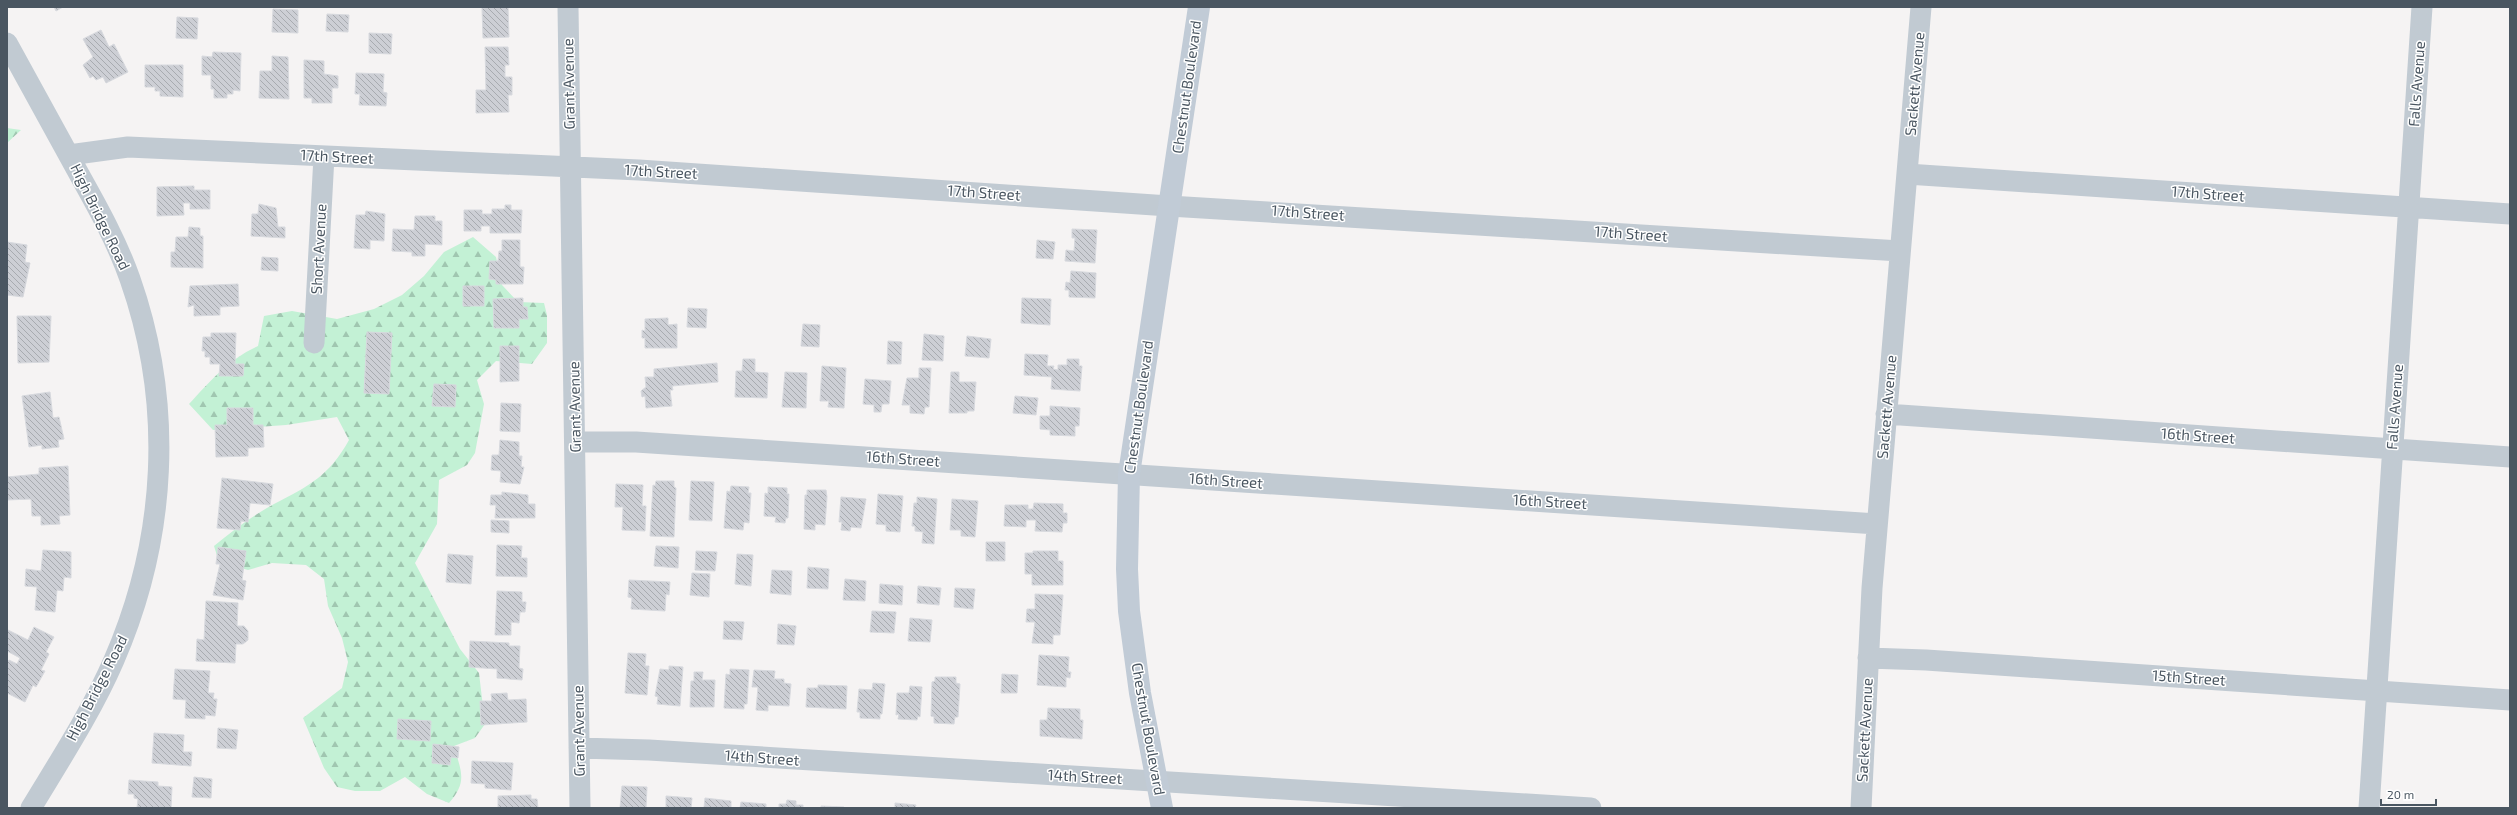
<svg xmlns="http://www.w3.org/2000/svg" width="2517" height="815" viewBox="0 0 2517 815" font-family="'Exo 2',sans-serif">
	<style>
		.forest { fill: url(#forest-firs) }
		.building { fill: url(#building-back-hatch); stroke: #d7d9de }
		.lines { fill: none; stroke-linecap: round; stroke-linejoin: round }
		.street { stroke: #c1cad2; stroke-width: 21 }
		.secondary { stroke: #c1cbd6; stroke-width: 22 }
		.labels { text-anchor: middle; stroke-width: 3; stroke-linejoin: round; paint-order: stroke }
		.street-label { font-size: 15px; fill: #4a5661; stroke: #fff }
	</style>
	<defs>
		<pattern id="forest-firs" width="22" height="20" patternUnits="userSpaceOnUse"><rect width="22" height="20" fill="#c3f1d5"/><path d="M5 1l3.5 6h-7zM16 11l3.5 6h-7z" fill="#a0c6b0"/></pattern>
		<pattern id="building-back-hatch" width="6" height="6" patternUnits="userSpaceOnUse"><rect width="6" height="6" fill="#cdcfd5"/><path d="M-1 5l2 2M0 0l6 6M5-1l2 2" fill="none" stroke="#a8abb0"/></pattern>
	</defs>
	<rect width="100%" height="100%" fill="#f5f3f3"/>
	<path class="forest" d="M 7,128 L 21,130 L 7,143 Z
		M 473,237 L 496,257 L 502,285 L 518,302 L 544,303 L 547,315 L 547,343 L 532,364 L 496,361 L 477,380 L 484,404 L 475,453 L 467,465 L 439,480 L 437,524 L 415,563 L 460,649 L 479,673 L 485,724 L 475,738 L 454,746 C 461,772 468,781 449,803 L 427,794 L 405,777 L 380,791 L 355,791 L 337,787 L 324,768 L 303,718 L 342,688 L 348,662 L 342,638 L 328,606 L 324,579 L 306,565 L 272,563 L 248,570 L 219,562 L 214,546 C 233,530 252,516 274,504 C 309,486 329,476 349,440 L 337,417 L 286,425 L 213,430 L 189,404 C 210,381 230,358 258,346 L 264,316 L 292,311 L 337,319 L 374,309 L 402,295 L 424,276 L 444,252 Z"/>
	<path class="building" d="M 54,7 L 63,7 L 56,11 Z
		M 491,7 L 508,7 L 509,37 L 483,38 L 482,8 Z
		M 273,9 L 298,10 L 298,33 L 272,32 Z
		M 327,14 L 349,15 L 348,32 L 326,31 Z
		M 177,17 L 198,18 L 197,39 L 176,38 Z
		M 101,30 L 109,47 L 114,44 L 128,72 L 106,83 L 103,77 L 96,80 L 93,76 L 90,78 L 83,65 L 93,57 L 83,39 Z
		M 369,33 L 392,34 L 391,54 L 369,53 Z
		M 485,47 L 508,47 L 509,65 L 505,65 L 505,77 L 512,77 L 512,95 L 508,95 L 509,112 L 476,113 L 476,90 L 486,90 Z
		M 213,52 L 241,53 L 240,91 L 233,90 L 233,94 L 227,94 L 227,98 L 214,98 L 214,89 L 211,89 L 211,75 L 202,75 L 202,56 L 212,57 Z
		M 272,56 L 288,57 L 289,99 L 259,98 L 260,71 L 272,71 Z
		M 304,60 L 324,61 L 324,74 L 338,76 L 338,88 L 332,88 L 332,103 L 312,103 L 312,98 L 304,98 Z
		M 145,65 L 183,65 L 183,97 L 160,96 L 160,91 L 155,91 L 155,87 L 145,87 Z
		M 356,73 L 384,74 L 383,92 L 387,93 L 386,106 L 359,105 L 360,94 L 355,94 Z
		M 194,186 L 194,190 L 210,190 L 210,209 L 190,209 L 190,203 L 183,203 L 184,215 L 157,216 L 157,187 Z
		M 259,204 L 276,208 L 278,227 L 285,227 L 285,238 L 251,236 L 252,214 L 258,214 Z
		M 505,205 L 511,205 L 511,210 L 522,210 L 521,233 L 490,233 L 490,226 L 481,226 L 481,231 L 464,231 L 464,210 L 482,210 L 482,214 L 492,214 L 492,209 L 505,209 Z
		M 366,211 L 385,214 L 384,241 L 370,240 L 370,249 L 354,248 L 356,215 L 365,215 Z
		M 415,216 L 435,216 L 435,221 L 442,221 L 442,245 L 425,244 L 425,256 L 412,256 L 412,252 L 392,251 L 393,229 L 414,230 Z
		M 189,227 L 200,228 L 200,236 L 203,236 L 203,268 L 171,267 L 171,252 L 175,252 L 176,237 L 188,237 Z
		M 1072,229 L 1097,230 L 1095,263 L 1065,261 L 1066,250 L 1074,251 L 1075,238 L 1072,238 Z
		M 502,240 L 520,240 L 520,267 L 524,267 L 523,284 L 496,284 L 496,280 L 489,279 L 490,261 L 498,261 L 499,251 L 502,251 Z
		M 1037,240 L 1055,242 L 1053,259 L 1036,258 Z
		M 7,242 L 27,245 L 25,262 L 30,263 L 23,297 L 7,295 Z
		M 262,257 L 278,258 L 278,271 L 261,270 Z
		M 1071,271 L 1096,273 L 1095,298 L 1069,297 L 1069,290 L 1065,290 L 1066,282 L 1070,283 Z
		M 238,284 L 239,306 L 220,307 L 220,315 L 194,316 L 194,305 L 188,307 L 190,286 Z
		M 463,286 L 484,286 L 484,306 L 463,306 Z
		M 523,298 L 523,307 L 527,307 L 528,319 L 519,319 L 519,328 L 494,328 L 493,299 Z
		M 1022,298 L 1051,299 L 1050,325 L 1021,323 Z
		M 688,308 L 707,309 L 706,328 L 687,327 Z
		M 17,316 L 51,316 L 49,362 L 18,363 Z
		M 668,318 L 668,325 L 677,324 L 677,348 L 645,348 L 645,338 L 642,338 L 642,330 L 645,331 L 645,319 Z
		M 803,324 L 820,325 L 819,347 L 801,346 Z
		M 367,332 L 392,333 L 389,394 L 364,393 Z
		M 211,333 L 236,333 L 235,364 L 244,364 L 243,376 L 219,376 L 220,364 L 210,364 L 210,357 L 205,357 L 205,351 L 202,351 L 203,337 L 211,337 Z
		M 924,334 L 944,336 L 943,361 L 922,360 Z
		M 967,336 L 991,339 L 989,358 L 965,356 Z
		M 888,341 L 902,342 L 901,364 L 887,364 Z
		M 500,346 L 519,346 L 519,381 L 500,382 Z
		M 1025,354 L 1048,355 L 1047,366 L 1054,366 L 1053,369 L 1058,370 L 1058,365 L 1067,365 L 1067,359 L 1079,359 L 1079,366 L 1082,366 L 1080,391 L 1051,389 L 1052,377 L 1024,375 Z
		M 743,359 L 755,359 L 755,372 L 768,373 L 767,398 L 735,397 L 736,371 L 742,371 Z
		M 717,363 L 718,382 L 672,386 L 673,390 L 670,390 L 672,406 L 646,408 L 645,396 L 642,397 L 641,391 L 646,387 L 645,377 L 654,377 L 654,369 Z
		M 822,366 L 846,368 L 844,408 L 828,407 L 829,401 L 820,401 Z
		M 919,368 L 931,368 L 929,407 L 925,407 L 924,414 L 910,413 L 910,405 L 902,405 L 907,378 L 919,378 Z
		M 785,372 L 807,373 L 806,408 L 782,407 Z
		M 951,372 L 959,372 L 959,382 L 976,382 L 974,411 L 967,411 L 967,413 L 949,413 Z
		M 865,379 L 891,381 L 889,404 L 882,404 L 881,412 L 874,412 L 874,405 L 863,404 Z
		M 434,384 L 456,385 L 455,407 L 432,406 Z
		M 50,392 L 53,418 L 59,417 L 64,439 L 58,440 L 59,447 L 42,449 L 42,445 L 29,447 L 22,396 Z
		M 1015,396 L 1038,398 L 1036,415 L 1013,413 Z
		M 501,403 L 521,404 L 520,432 L 500,431 Z
		M 1050,406 L 1080,408 L 1079,426 L 1075,426 L 1075,436 L 1050,435 L 1050,430 L 1040,429 L 1040,416 L 1050,416 Z
		M 227,408 L 253,408 L 253,425 L 263,425 L 264,447 L 248,448 L 248,456 L 216,457 L 215,425 L 227,425 Z
		M 500,440 L 519,442 L 519,456 L 522,456 L 521,467 L 524,467 L 520,484 L 500,482 L 501,471 L 491,470 L 492,455 L 499,455 Z
		M 68,466 L 70,515 L 59,516 L 60,524 L 41,525 L 41,516 L 32,516 L 31,499 L 7,500 L 7,477 L 39,474 L 39,468 Z
		M 222,478 L 273,484 L 270,505 L 250,503 L 248,522 L 241,521 L 240,530 L 217,528 Z
		M 656,481 L 674,481 L 674,487 L 676,488 L 674,537 L 650,536 L 653,485 L 655,486 Z
		M 691,481 L 714,482 L 712,521 L 689,520 Z
		M 616,484 L 643,485 L 642,506 L 646,506 L 645,531 L 622,530 L 623,507 L 615,507 Z
		M 731,486 L 749,487 L 748,493 L 751,493 L 749,523 L 744,522 L 743,530 L 724,528 L 727,491 L 730,492 Z
		M 768,487 L 787,488 L 787,494 L 789,494 L 788,518 L 786,518 L 785,523 L 775,522 L 776,517 L 764,516 L 765,493 L 768,494 Z
		M 807,490 L 826,490 L 827,497 L 825,525 L 815,524 L 815,530 L 804,529 L 805,495 L 807,495 Z
		M 502,492 L 528,495 L 528,504 L 535,504 L 535,518 L 495,518 L 496,505 L 490,505 L 491,495 L 502,495 Z
		M 878,494 L 903,496 L 900,532 L 886,531 L 886,525 L 876,524 Z
		M 841,497 L 866,499 L 861,528 L 851,527 L 850,531 L 841,530 L 842,522 L 839,522 Z
		M 917,497 L 937,499 L 934,544 L 922,543 L 923,532 L 915,531 L 915,526 L 912,526 L 914,503 L 917,503 Z
		M 952,499 L 978,501 L 975,537 L 961,536 L 961,530 L 950,530 Z
		M 1034,503 L 1063,504 L 1063,513 L 1067,513 L 1067,523 L 1063,523 L 1062,532 L 1035,531 L 1036,520 L 1026,520 L 1026,527 L 1004,526 L 1005,505 L 1028,505 L 1028,509 L 1033,509 Z
		M 491,520 L 509,521 L 509,533 L 491,532 Z
		M 986,542 L 1005,542 L 1005,561 L 986,561 Z
		M 497,545 L 522,546 L 521,558 L 527,558 L 527,577 L 496,576 Z
		M 656,546 L 679,547 L 678,568 L 654,566 Z
		M 218,547 L 246,551 L 242,580 L 246,581 L 243,600 L 213,595 L 220,564 L 216,564 Z
		M 43,550 L 71,552 L 71,578 L 64,577 L 63,591 L 57,590 L 55,612 L 35,610 L 37,587 L 25,586 L 26,569 L 41,571 Z
		M 696,551 L 717,552 L 715,571 L 695,570 Z
		M 1033,551 L 1058,551 L 1058,561 L 1063,561 L 1063,585 L 1032,585 L 1032,574 L 1025,574 L 1025,553 L 1033,553 Z
		M 448,554 L 473,556 L 471,584 L 446,582 Z
		M 737,554 L 753,555 L 751,586 L 735,584 Z
		M 808,567 L 829,569 L 828,589 L 807,588 Z
		M 772,570 L 792,571 L 791,595 L 770,593 Z
		M 692,573 L 710,574 L 709,597 L 690,595 Z
		M 845,579 L 866,581 L 865,601 L 843,600 Z
		M 629,580 L 670,582 L 669,595 L 666,594 L 665,611 L 631,609 L 632,598 L 628,597 Z
		M 880,584 L 903,586 L 902,605 L 879,603 Z
		M 918,586 L 941,588 L 939,605 L 917,603 Z
		M 955,588 L 975,589 L 973,609 L 954,607 Z
		M 497,591 L 522,592 L 522,602 L 526,602 L 525,612 L 520,612 L 519,623 L 511,622 L 511,635 L 495,635 Z
		M 1035,594 L 1063,595 L 1060,635 L 1053,635 L 1053,644 L 1032,643 L 1035,622 L 1026,622 L 1027,609 L 1035,609 Z
		M 206,601 L 238,603 L 237,626 L 244,626 L 248,631 L 248,640 L 243,644 L 236,644 L 235,663 L 196,661 L 197,639 L 204,640 Z
		M 872,611 L 896,612 L 894,633 L 870,632 Z
		M 910,618 L 932,620 L 930,642 L 908,641 Z
		M 724,621 L 744,622 L 742,640 L 723,639 Z
		M 778,624 L 796,626 L 794,645 L 777,644 Z
		M 34,627 L 54,637 L 46,652 L 49,654 L 41,670 L 45,671 L 36,687 L 33,685 L 25,702 L 7,693 L 7,663 L 9,660 L 17,664 L 20,658 L 7,651 L 7,632 L 8,630 L 28,640 Z
		M 470,641 L 509,643 L 509,646 L 520,646 L 519,668 L 523,669 L 522,680 L 497,678 L 497,669 L 469,667 Z
		M 628,653 L 646,654 L 645,666 L 649,666 L 647,695 L 625,693 Z
		M 1039,655 L 1069,657 L 1068,672 L 1071,672 L 1070,678 L 1066,677 L 1066,687 L 1037,685 Z
		M 669,666 L 683,667 L 680,706 L 657,704 L 658,697 L 655,696 L 660,669 L 669,670 Z
		M 175,669 L 210,671 L 208,693 L 214,693 L 213,699 L 217,699 L 215,716 L 205,715 L 205,719 L 185,718 L 186,700 L 173,699 Z
		M 730,669 L 749,670 L 747,704 L 744,704 L 744,709 L 724,708 L 726,674 L 730,675 Z
		M 754,670 L 775,671 L 774,679 L 784,679 L 784,683 L 791,684 L 789,706 L 768,705 L 768,711 L 756,710 L 758,687 L 752,687 Z
		M 694,672 L 703,672 L 702,680 L 715,680 L 714,707 L 690,707 L 691,681 L 694,681 Z
		M 1002,674 L 1018,675 L 1017,693 L 1001,693 Z
		M 935,677 L 956,677 L 956,683 L 960,684 L 958,717 L 955,717 L 954,724 L 934,723 L 934,717 L 931,716 L 932,682 L 935,681 Z
		M 873,683 L 885,684 L 882,714 L 880,714 L 880,719 L 860,718 L 860,712 L 857,712 L 859,689 L 872,690 Z
		M 818,685 L 847,686 L 846,709 L 806,707 L 807,688 L 818,688 Z
		M 910,686 L 922,687 L 920,717 L 918,716 L 917,720 L 898,719 L 899,714 L 896,715 L 897,693 L 909,693 Z
		M 507,693 L 508,700 L 526,699 L 527,722 L 481,725 L 480,701 L 492,701 L 491,694 Z
		M 1048,708 L 1080,709 L 1080,720 L 1083,720 L 1082,739 L 1040,736 L 1040,720 L 1047,720 Z
		M 398,719 L 431,721 L 430,741 L 397,739 Z
		M 218,728 L 238,730 L 236,749 L 217,748 Z
		M 154,733 L 184,735 L 183,752 L 192,752 L 191,766 L 152,763 Z
		M 433,744 L 459,747 L 458,758 L 451,757 L 450,765 L 432,763 Z
		M 472,761 L 513,763 L 511,790 L 485,788 L 485,784 L 471,783 Z
		M 194,777 L 212,779 L 211,798 L 192,797 Z
		M 129,780 L 158,782 L 158,786 L 172,787 L 171,808 L 137,808 L 138,799 L 134,798 L 134,794 L 128,794 Z
		M 622,786 L 647,787 L 646,808 L 620,808 Z
		M 531,795 L 531,799 L 537,799 L 538,808 L 498,808 L 498,796 Z
		M 666,796 L 692,798 L 691,808 L 666,808 Z
		M 705,798 L 731,801 L 731,808 L 704,808 Z
		M 787,800 L 796,801 L 796,805 L 803,805 L 803,808 L 779,808 L 779,804 L 786,804 Z
		M 741,802 L 766,804 L 766,808 L 740,808 Z
		M 895,803 L 916,805 L 915,808 L 895,808 Z
		M 821,806 L 844,807 L 844,808 L 821,808 Z"/>
	<g class="lines">
		<path class="street" d="M 568,7 L 580,808
			M 7,43 C 31,87 55,131 79,174 C 98,208 117,242 130,279 C 174,404 167,538 114,660 C 92,711 60,760 31,808
			M 69,155 L 128,147 L 639,170 L 1169,206 L 1900,251
			M 1907,174 L 2510,214
			M 314,343 L 324,156
			M 1886,414 L 2510,457
			M 575,442 L 636,442 L 957,463 L 1877,524
			M 1868,658 L 1926,660 L 2510,700
			M 579,748 L 649,750 L 1591,808
			M 1861,808 L 1872,588 L 1921,7
			M 2369,808 L 2422,7"/>
		<path class="secondary" d="M 1162,808 L 1140,693 L 1129,611 L 1127,569 L 1129,474 L 1199,7"/>
	</g>
	<g class="labels">
		<g class="street-label">
			<text transform="translate(569 84) rotate(-91)" y="5">Grant Avenue</text>
			<text transform="translate(1915 84) rotate(-85)" y="5">Sackett Avenue</text>
			<text transform="translate(2417 84) rotate(-86)" y="5">Falls Avenue</text>
			<text transform="translate(1187 87) rotate(-82)" y="5">Chestnut Boulevard</text>
			<text transform="translate(337 157) rotate(3)" y="5">17th Street</text>
			<text transform="translate(661 172) rotate(3)" y="5">17th Street</text>
			<text transform="translate(984 193) rotate(4)" y="5">17th Street</text>
			<text transform="translate(2208 194) rotate(4)" y="5">17th Street</text>
			<text transform="translate(1308 213) rotate(4)" y="5">17th Street</text>
			<text transform="translate(100 217) rotate(64)" y="5">High Bridge Road</text>
			<text transform="translate(1631 234) rotate(4)" y="5">17th Street</text>
			<text transform="translate(319 249) rotate(-87)" y="5">Short Avenue</text>
			<text transform="translate(575 407) rotate(-91)" y="5">Grant Avenue</text>
			<text transform="translate(1139 407) rotate(-82)" y="5">Chestnut Boulevard</text>
			<text transform="translate(1887 407) rotate(-85)" y="5">Sackett Avenue</text>
			<text transform="translate(2395 407) rotate(-86)" y="5">Falls Avenue</text>
			<text transform="translate(2198 436) rotate(4)" y="5">16th Street</text>
			<text transform="translate(903 459) rotate(4)" y="5">16th Street</text>
			<text transform="translate(1226 481) rotate(4)" y="5">16th Street</text>
			<text transform="translate(1550 502) rotate(3)" y="5">16th Street</text>
			<text transform="translate(2189 678) rotate(4)" y="5">15th Street</text>
			<text transform="translate(97 688) rotate(-63)" y="5">High Bridge Road</text>
			<text transform="translate(1148 729) rotate(80)" y="5">Chestnut Boulevard</text>
			<text transform="translate(1865 730) rotate(-87)" y="5">Sackett Avenue</text>
			<text transform="translate(579 731) rotate(-91)" y="5">Grant Avenue</text>
			<text transform="translate(762 758) rotate(4)" y="5">14th Street</text>
			<text transform="translate(1085 777) rotate(3)" y="5">14th Street</text>
		</g>
	</g>
	<rect width="2517" height="815" fill="none" stroke="#4a5661" stroke-width="16"/>
	<path d="M2381 799v6h55v-6" fill="none" stroke="#4a5661" stroke-width="2"/>
	<text x="2387" y="799" font-size="12" fill="#4a5661" stroke="#ffffff" stroke-width="3" paint-order="stroke">20 m</text>
</svg>
